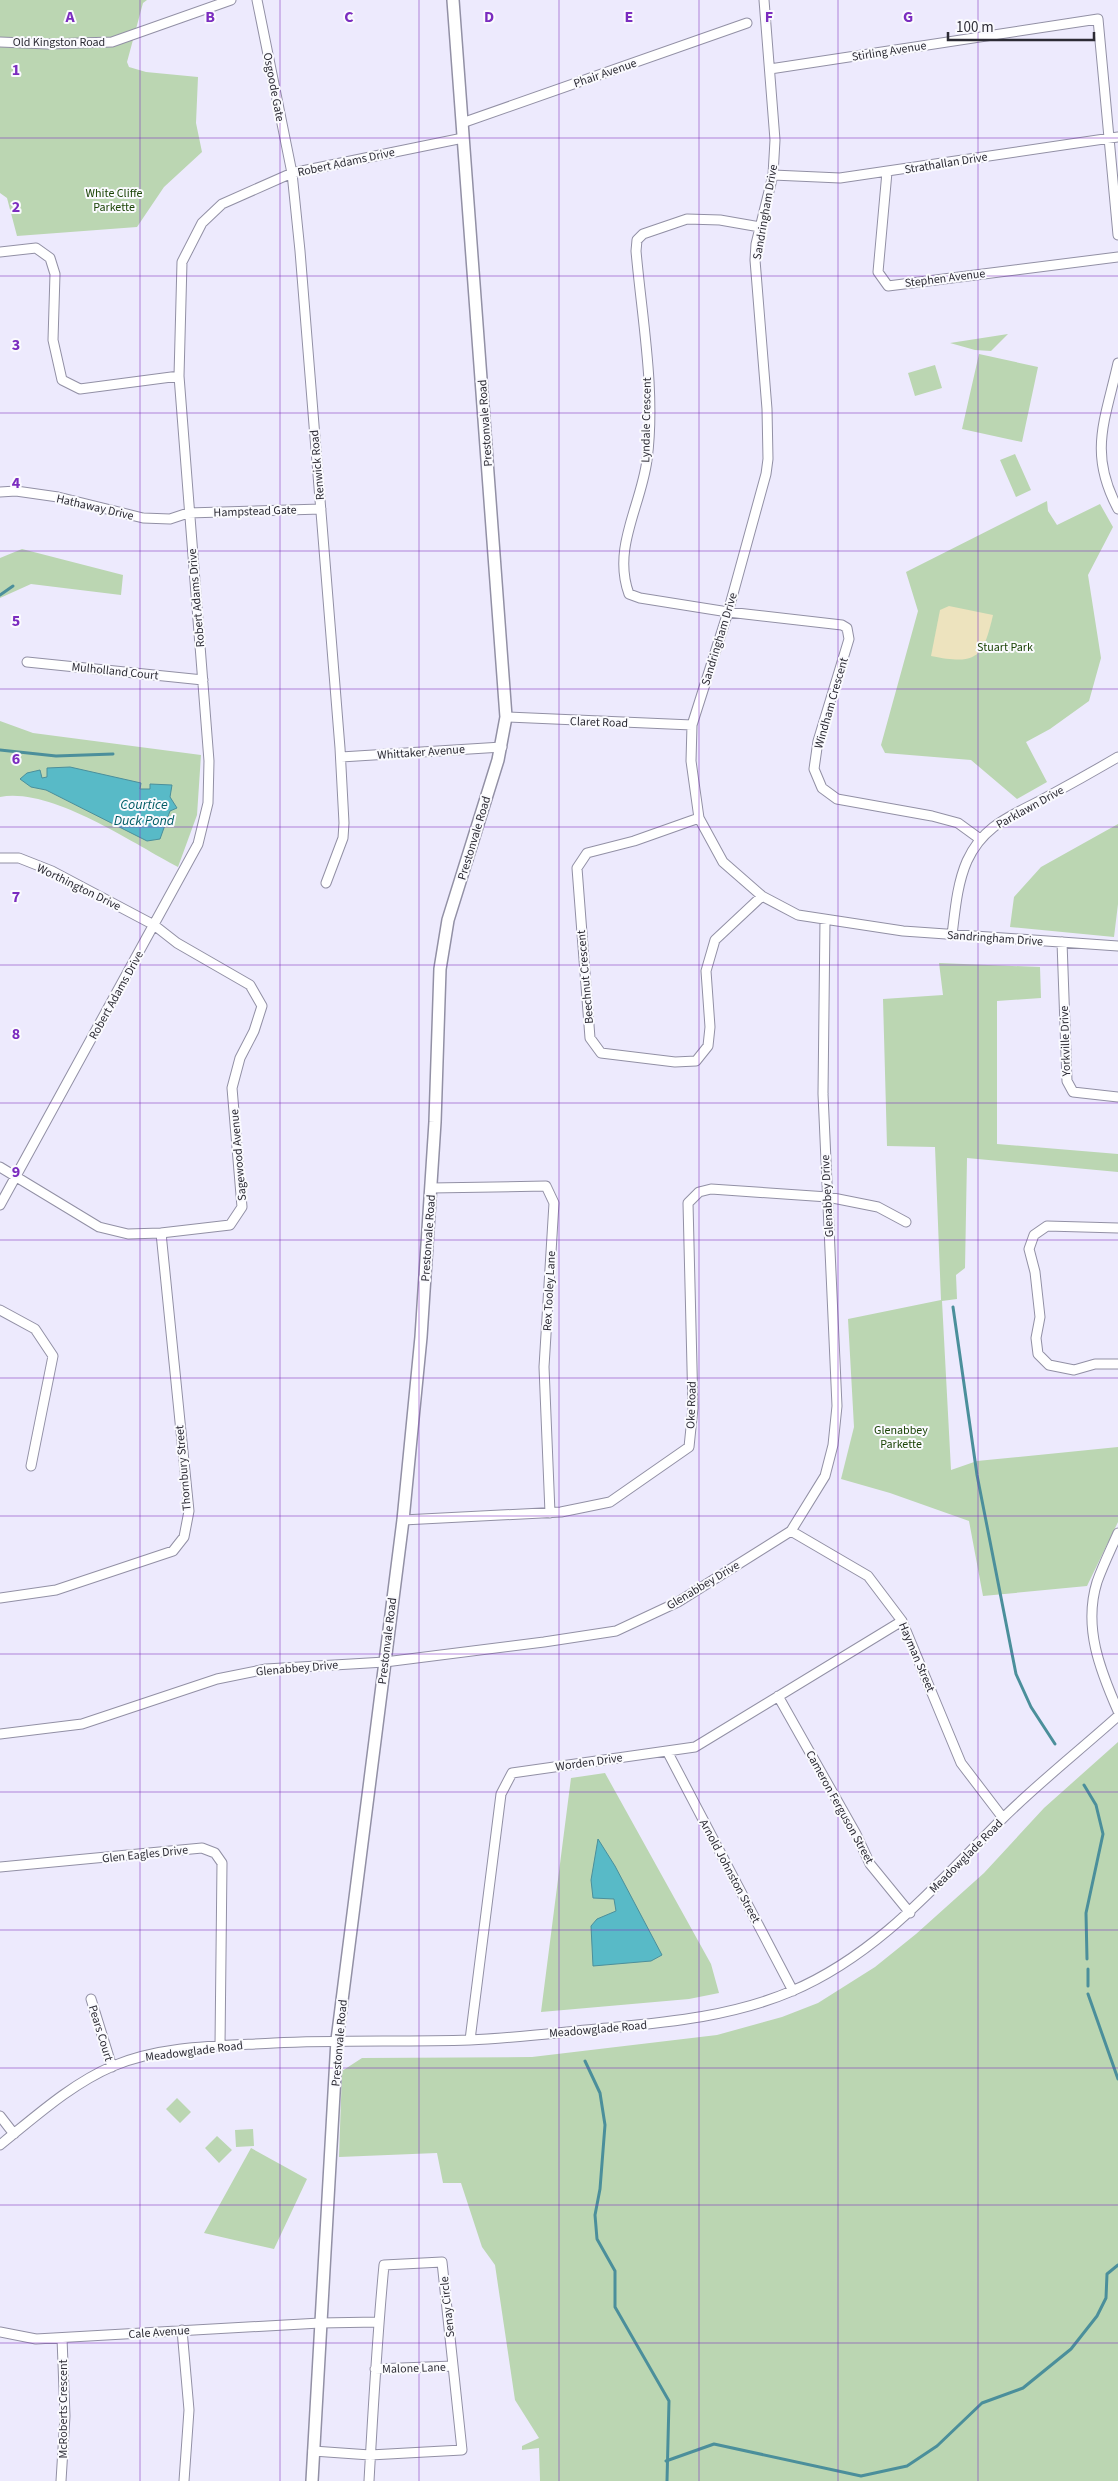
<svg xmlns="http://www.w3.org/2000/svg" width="1118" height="2481" viewBox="0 0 1118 2481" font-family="'Source Sans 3',sans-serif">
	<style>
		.green { fill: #bbd6b2 }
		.sand { fill: #ede3be }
		.water { fill: #58bac7; stroke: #4b8f9b }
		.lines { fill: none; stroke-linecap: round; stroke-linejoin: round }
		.stream { stroke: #4b8f9b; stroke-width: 3 }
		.minor-casing { stroke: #9290a5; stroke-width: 11 }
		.tertiary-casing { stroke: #9290a5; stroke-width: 14 }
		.minor { stroke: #fff; stroke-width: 9 }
		.tertiary { stroke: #fff; stroke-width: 11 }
		.grid { fill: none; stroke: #7b2cbf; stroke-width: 1; stroke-opacity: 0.55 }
		.labels { text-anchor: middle; stroke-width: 4; stroke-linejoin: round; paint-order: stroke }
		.street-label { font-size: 12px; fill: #2c2b34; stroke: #fafafe }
		.park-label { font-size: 12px; fill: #1b4406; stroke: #fafafe }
		.water-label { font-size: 14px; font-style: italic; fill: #035d66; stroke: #fafafe }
		.grid-label { font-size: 16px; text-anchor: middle; font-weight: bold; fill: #7b2cbf; stroke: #fafafe; stroke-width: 4; stroke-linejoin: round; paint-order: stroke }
	</style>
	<rect width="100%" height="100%" fill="#edeafd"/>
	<path class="green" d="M 0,0 L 147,0 L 143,3 L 127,62 L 129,67 L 146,72 L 198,77 L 196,123 L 202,152 L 164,187 L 137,227 L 17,236 L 7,198 L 0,193 Z
		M 1008,334 L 991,351 L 975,350 L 950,343 Z
		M 979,354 L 1038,367 L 1022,442 L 962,429 Z
		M 935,365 L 942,388 L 915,396 L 908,373 Z
		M 1015,454 L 1031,490 L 1016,497 L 1000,460 Z
		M 1047,501 L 1048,511 L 1057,525 L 1100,504 L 1113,527 L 1088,575 L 1101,658 L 1089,701 L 1050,729 L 1026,742 L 1047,782 L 1017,799 L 971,760 L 885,753 L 881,745 L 918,611 L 906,572 Z
		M 22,549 L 123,575 L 121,595 L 31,584 L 0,598 L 0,558 Z
		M 0,721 L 33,733 L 201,755 L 197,815 L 178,867 C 132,843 51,787 0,797 Z
		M 1118,824 L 1118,904 L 1114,937 L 1010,927 L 1014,897 L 1041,867 Z
		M 939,963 L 1040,967 L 1041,998 L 997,1001 L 997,1144 L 1118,1154 L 1118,1172 L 967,1158 L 965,1268 L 956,1275 L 957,1299 L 942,1301 L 951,1470 L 977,1461 L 1118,1447 L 1118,1522 L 1087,1586 L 983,1596 L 969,1521 L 890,1493 L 841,1479 L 854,1427 L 848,1319 L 941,1300 L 935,1147 L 887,1146 L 883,999 L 943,995 Z
		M 1118,1742 L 1118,2481 L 540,2481 L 539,2448 L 522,2450 L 522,2446 L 539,2438 L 515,2400 L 495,2265 L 482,2247 L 461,2183 L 443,2183 L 437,2153 L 339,2157 L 342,2071 L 362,2058 L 532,2057 L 717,2035 L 782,2017 L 818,2003 L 875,1967 L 916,1934 L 984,1873 L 1044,1808 Z
		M 605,1773 L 711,1964 L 719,1993 L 689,1999 L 541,2012 L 571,1778 Z
		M 177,2098 L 191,2112 L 180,2123 L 166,2109 Z
		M 253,2129 L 254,2146 L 236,2147 L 235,2130 Z
		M 217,2136 L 232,2150 L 219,2163 L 205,2148 Z
		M 251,2148 L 307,2179 L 274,2249 L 204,2233 Z"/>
	<path class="sand" d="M 949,606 L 993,615 C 983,659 976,665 931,656 L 940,610 Z"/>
	<path class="water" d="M 70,767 L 141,783 L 140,789 L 150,789 L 150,784 L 172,785 L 170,797 L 177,808 L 170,811 L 160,839 L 147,841 L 46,790 L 31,787 L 20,779 L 27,773 L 40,770 L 42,778 L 47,777 L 47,768 Z
		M 598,1839 L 615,1866 L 662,1955 L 651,1961 L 593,1966 L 591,1926 L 597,1919 L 616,1911 L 614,1899 L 593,1898 L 591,1880 Z"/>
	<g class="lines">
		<path class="stream" d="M 0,595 L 13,586
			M 0,750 L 56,756 L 113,754
			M 953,1307 L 977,1475 L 1016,1674 L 1031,1707 L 1055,1744
			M 1084,1785 L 1096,1805 L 1103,1834 L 1086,1913 L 1087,1959
			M 1088,1969 L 1088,1986
			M 1088,1994 L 1118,2079
			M 585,2061 L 600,2093 L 605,2125 L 600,2189 L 595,2215 L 597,2239 L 615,2271 L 615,2307 L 669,2401 L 667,2481
			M 666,2461 L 714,2444 L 861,2476 L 907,2466 L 937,2446 L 982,2403 L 1023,2388 L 1071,2349 L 1097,2316 L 1106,2298 L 1107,2274 L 1118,2265"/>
		<g class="minor-casing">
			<path id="minor" d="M 257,0 L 292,173 L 300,251 L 340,748 L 344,823 L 343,838 L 326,883
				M 764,0 L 775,140 L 773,175 L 756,244 L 755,260 L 767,409 L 768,459 L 766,474 L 728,612 L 692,725 L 691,761 L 699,818 L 723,862 L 762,896 L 798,915 L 903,931 L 1118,946
				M 0,42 L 48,44 L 112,42 L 231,0
				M 770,69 L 1098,19 L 1118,235
				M 462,123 L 747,23
				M 887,172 L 878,272 L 888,286 L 1118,257
				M 773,175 L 840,178 L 1118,137
				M 760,227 L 720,220 L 687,219 L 643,234 L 637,240 L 636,251 C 642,319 656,392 647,460 C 641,506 612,548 629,594 L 640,598 L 728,612 L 842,625 L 847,628 L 849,639 L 818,741 L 814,769 L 822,788 L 837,799 L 932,816 L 958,823 L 980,839
				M 0,252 L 36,248 L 50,258 L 55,274 L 53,340 L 62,380 L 80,389 L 179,376
				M 1118,363 C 1105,421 1088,453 1118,509
				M 0,492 L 16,491 L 58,497 L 143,518 L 170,519 L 188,513 L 321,509
				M 27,662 L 203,680
				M 506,717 L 692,725
				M 341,757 L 502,747
				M 699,818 L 634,841 L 587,853 L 577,868 L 590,1038 L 601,1053 L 675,1062 L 696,1061 L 708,1046 L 710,1027 L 706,971 L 715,940 L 762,896
				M 0,858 L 19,858 L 52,871 L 154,925 L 177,943 L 250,985 L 262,1006 L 254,1031 L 240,1058 L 232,1088 L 242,1207 L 230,1225 L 161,1233 L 128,1234 L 99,1227 L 0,1167
				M 952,935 C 955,911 957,884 967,861 C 984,824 1012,816 1045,798 C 1069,785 1094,771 1118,757
				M 1062,942 L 1067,1081 L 1073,1092 L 1118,1097
				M 431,1188 L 546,1186 L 554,1203 L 544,1367 L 550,1513
				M 0,1205 L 198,844 L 208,803 L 209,761 L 179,376 L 182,262 L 202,223 L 222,204 L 292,173 L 463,138
				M 1118,1228 L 1047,1226 L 1034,1235 L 1029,1249 L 1035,1272 L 1040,1317 L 1036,1338 L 1038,1354 L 1049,1365 L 1074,1370 L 1095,1364 L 1118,1364
				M 0,1310 L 35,1329 L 53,1356 L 31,1466
				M 403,1520 L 561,1512 L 610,1502 L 689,1447 L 693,1408 L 688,1203 L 699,1192 L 711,1189 L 828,1197 L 878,1207 L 906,1222
				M 791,1531 L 868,1576 L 902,1621 L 961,1763 L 1003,1818
				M 1118,1533 C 1111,1549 1103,1565 1097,1582 C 1083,1627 1100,1670 1118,1711
				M 0,1598 L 56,1590 L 173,1551 L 184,1537 L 189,1511 L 161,1233
				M 778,1696 L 856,1834 L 870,1864 L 910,1913
				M 0,1734 L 82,1724 L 217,1679 L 266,1669 L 385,1662 L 544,1642 L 616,1631 L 678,1602 L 791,1531 L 825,1476 L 833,1445 L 837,1406 L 823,1094 L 825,920
				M 667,1751 L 793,1991
				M 0,1867 L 202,1848 L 215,1853 L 222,1863 L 220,2045
				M 91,1999 L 112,2067
				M 470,2040 L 501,1794 L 512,1773 L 695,1747 L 902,1621
				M 0,2116 L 14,2134
				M 0,2145 C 35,2117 71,2084 113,2066 C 163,2045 221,2046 274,2043 C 340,2040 404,2042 470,2040 C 516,2038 562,2032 608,2028 C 670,2022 734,2016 792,1991 C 877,1955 937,1884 1000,1821 C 1037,1784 1079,1751 1118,1716
				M 182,2330 L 189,2410 L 184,2481
				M 0,2332 L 36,2339 L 320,2323 L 378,2322
				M 375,2369 L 453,2366
				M 313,2451 L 370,2455 L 462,2450 L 442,2262 L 384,2265 C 377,2337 373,2409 369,2481
				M 61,2481 L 65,2416 L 62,2338"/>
		</g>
		<g class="tertiary-casing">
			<path id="tertiary" d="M 312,2481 L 337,2040 L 403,1520 L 421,1337 L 435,1122 L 440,969 L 448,920 L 498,760 L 506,717 L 453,0"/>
		</g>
		<use href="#minor" class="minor"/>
		<use href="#tertiary" class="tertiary"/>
	</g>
	<path class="grid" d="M 140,0 L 140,2481M 280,0 L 280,2481M 419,0 L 419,2481M 559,0 L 559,2481M 699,0 L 699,2481M 838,0 L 838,2481M 978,0 L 978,2481M 0,138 L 1118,138M 0,276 L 1118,276M 0,413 L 1118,413M 0,551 L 1118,551M 0,689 L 1118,689M 0,827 L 1118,827M 0,965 L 1118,965M 0,1103 L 1118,1103M 0,1240 L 1118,1240M 0,1378 L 1118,1378M 0,1516 L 1118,1516M 0,1654 L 1118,1654M 0,1792 L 1118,1792M 0,1930 L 1118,1930M 0,2068 L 1118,2068M 0,2205 L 1118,2205M 0,2343 L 1118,2343"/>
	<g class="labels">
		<g class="street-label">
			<text x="59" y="46">Old Kingston Road</text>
			<text transform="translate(889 51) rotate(-9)" y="4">Stirling Avenue</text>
			<text transform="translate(605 73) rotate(-19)" y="4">Phair Avenue</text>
			<text transform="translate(274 87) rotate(79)" y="4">Osgoode Gate</text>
			<text transform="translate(346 162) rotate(-12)" y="4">Robert Adams Drive</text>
			<text transform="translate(946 163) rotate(-9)" y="4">Strathallan Drive</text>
			<text transform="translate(765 212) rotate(-80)" y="4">Sandringham Drive</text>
			<text transform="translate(945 278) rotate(-7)" y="4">Stephen Avenue</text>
			<text transform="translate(646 420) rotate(-89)" y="4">Lyndale Crescent</text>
			<text transform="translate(485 423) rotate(-94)" y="4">Prestonvale Road</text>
			<text transform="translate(317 465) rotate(-95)" y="4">Renwick Road</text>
			<text transform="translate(95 507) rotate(13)" y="4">Hathaway Drive</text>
			<text transform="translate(255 511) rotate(-2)" y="4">Hampstead Gate</text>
			<text transform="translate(196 598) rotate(-95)" y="4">Robert Adams Drive</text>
			<text transform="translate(719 639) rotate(-73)" y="4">Sandringham Drive</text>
			<text transform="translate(115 671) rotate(6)" y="4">Mulholland Court</text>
			<text transform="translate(831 703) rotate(-74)" y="4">Windham Crescent</text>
			<text transform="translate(599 722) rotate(2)" y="4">Claret Road</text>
			<text transform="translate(421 752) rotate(-4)" y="4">Whittaker Avenue</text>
			<text transform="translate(1030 807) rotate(-29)" y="4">Parklawn Drive</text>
			<text transform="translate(474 838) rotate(-73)" y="4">Prestonvale Road</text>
			<text transform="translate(79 887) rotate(26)" y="4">Worthington Drive</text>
			<text transform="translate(995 938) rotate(4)" y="4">Sandringham Drive</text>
			<text transform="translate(585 977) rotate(-95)" y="4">Beechnut Crescent</text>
			<text transform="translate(116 995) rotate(-61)" y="4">Robert Adams Drive</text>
			<text transform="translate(1065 1041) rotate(-92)" y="4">Yorkville Drive</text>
			<text transform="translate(238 1155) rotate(-95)" y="4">Sagewood Avenue</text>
			<text transform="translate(827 1196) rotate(-93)" y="4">Glenabbey Drive</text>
			<text transform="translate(428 1238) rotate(-86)" y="4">Prestonvale Road</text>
			<text transform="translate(549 1291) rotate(-87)" y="4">Rex Tooley Lane</text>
			<text transform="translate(691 1405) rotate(-88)" y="4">Oke Road</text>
			<text transform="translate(183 1468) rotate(-95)" y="4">Thornbury Street</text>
			<text transform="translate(703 1585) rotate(-31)" y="4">Glenabbey Drive</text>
			<text transform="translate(387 1641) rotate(-83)" y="4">Prestonvale Road</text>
			<text transform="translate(917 1657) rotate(67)" y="4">Hayman Street</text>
			<text transform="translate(297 1668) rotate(-5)" y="4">Glenabbey Drive</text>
			<text transform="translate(589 1762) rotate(-8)" y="4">Worden Drive</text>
			<text transform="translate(840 1807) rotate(61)" y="4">Cameron Ferguson Street</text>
			<text transform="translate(145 1854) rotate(-6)" y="4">Glen Eagles Drive</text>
			<text transform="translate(966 1856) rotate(-45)" y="4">Meadowglade Road</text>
			<text transform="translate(730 1871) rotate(62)" y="4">Arnold Johnston Street</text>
			<text transform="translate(598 2029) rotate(-5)" y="4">Meadowglade Road</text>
			<text transform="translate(101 2033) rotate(73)" y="4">Pears Court</text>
			<text transform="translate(339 2043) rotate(-85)" y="4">Prestonvale Road</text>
			<text transform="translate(194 2051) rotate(-7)" y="4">Meadowglade Road</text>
			<text transform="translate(447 2307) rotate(-96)" y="4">Senay Circle</text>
			<text transform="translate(159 2332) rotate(-4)" y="4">Cale Avenue</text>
			<text transform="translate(414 2368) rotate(-2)" y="4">Malone Lane</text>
			<text transform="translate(63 2409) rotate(-90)" y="4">McRoberts Crescent</text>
		</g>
		<g class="park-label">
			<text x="114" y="197">White Cliffe<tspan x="114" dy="14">Parkette</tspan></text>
			<text x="1005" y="651">Stuart Park</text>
			<text x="901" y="1434">Glenabbey<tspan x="901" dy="14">Parkette</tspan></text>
		</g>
		<g class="water-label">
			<text x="144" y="809">Courtice<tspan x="144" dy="16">Duck Pond</tspan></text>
		</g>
	</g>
	<g class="grid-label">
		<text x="70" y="22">A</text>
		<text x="210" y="22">B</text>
		<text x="349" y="22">C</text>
		<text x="489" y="22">D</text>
		<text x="629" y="22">E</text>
		<text x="769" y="22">F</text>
		<text x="908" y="22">G</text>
		<text x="16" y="75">1</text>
		<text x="16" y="212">2</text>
		<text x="16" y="350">3</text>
		<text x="16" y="488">4</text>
		<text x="16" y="626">5</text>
		<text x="16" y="764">6</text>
		<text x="16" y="902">7</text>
		<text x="16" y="1039">8</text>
		<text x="16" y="1177">9</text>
	</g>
	<path d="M948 32v8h146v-8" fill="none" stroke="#2c2b34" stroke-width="2.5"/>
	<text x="956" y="32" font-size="15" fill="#2c2b34" stroke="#fafafe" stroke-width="4" paint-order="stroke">100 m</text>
</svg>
